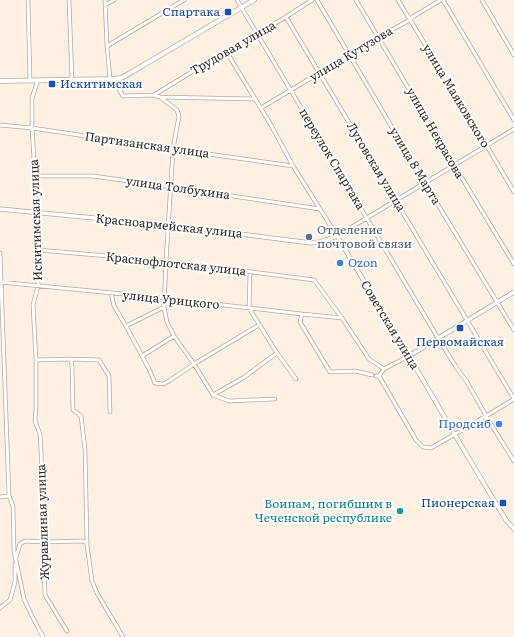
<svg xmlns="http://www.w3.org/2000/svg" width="514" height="637" viewBox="0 0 514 637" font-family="Literata,serif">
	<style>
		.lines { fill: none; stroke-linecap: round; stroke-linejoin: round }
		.minor-casing { stroke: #b4a79b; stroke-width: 4.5 }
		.tertiary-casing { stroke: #b4a79b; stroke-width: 5 }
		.secondary-casing { stroke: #b4a79b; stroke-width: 5.5 }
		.minor { stroke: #fff; stroke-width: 3 }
		.tertiary { stroke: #fff; stroke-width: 3.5 }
		.secondary { stroke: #fff; stroke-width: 4 }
		.transit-dot { fill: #1a4fb4; stroke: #fff; stroke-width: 1.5 }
		.service-dot { fill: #5c6f8a; stroke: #fff; stroke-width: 1.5 }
		.shop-dot { fill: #3f7fe0; stroke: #fff; stroke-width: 1.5 }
		.culture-dot { fill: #0f9aa8; stroke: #fff; stroke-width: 1.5 }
		.labels { text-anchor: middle; stroke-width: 4; stroke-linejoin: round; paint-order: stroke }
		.transit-label { font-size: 12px; fill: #164399; stroke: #fff; text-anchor: end }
		.street-label { font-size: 12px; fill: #2f2a25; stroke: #fff }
		.service-label { font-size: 12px; fill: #4e5e75; stroke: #fff; text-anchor: start }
		.shop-label { font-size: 12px; fill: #366cbe; stroke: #fff; text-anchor: start }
		.culture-label { font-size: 12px; fill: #0d838f; stroke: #fff; text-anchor: end }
	</style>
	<rect width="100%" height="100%" fill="#fef0e3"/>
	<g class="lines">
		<g class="minor-casing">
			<path id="minor" d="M 28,0 L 30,81
				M 69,0 L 72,80
				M 105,0 L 107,46 L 110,79
				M 237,0 L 438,338 L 456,367 L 467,382 L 489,421 L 514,461
				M 317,0 L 426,185 L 514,330
				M 356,0 L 454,165 L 514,264
				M 398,0 L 484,141 L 514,192
				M 443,0 L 514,120
				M 482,0 L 514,55
				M 105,5 L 114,0
				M 286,17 L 514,399
				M 107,46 L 184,0
				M 226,51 L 271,125 L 293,166 L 337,236 L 514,129
				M 113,79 L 123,96 L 154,95 L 160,97 L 255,99
				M 38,80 L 32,98 L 32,128 L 35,176 L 38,250 L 38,286 L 33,305 L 36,360 L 36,408 L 35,421 L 40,434 L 41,451 L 45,595 L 67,631
				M 154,95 L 226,51 L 286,17 L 312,0
				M 160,97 L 177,110 L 179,116 L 173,149 L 166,261 L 164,307 L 167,322 L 174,336 L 194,364 L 213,395
				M 261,108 L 379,37 L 408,21 L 414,16 L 441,0
				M 0,125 L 32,128 L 173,149 L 293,166
				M 35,176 L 93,176 L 171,187 L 320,209
				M 38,250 L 166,261 L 314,280 L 342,318 L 369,359 L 384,369
				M 0,253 L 9,496 L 13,506 L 14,551 L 24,599 L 32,616 L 43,637
				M 250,272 L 249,308 L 277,353 L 296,379
				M 0,282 L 164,298 L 302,314 L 342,318
				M 111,293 L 114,306 L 126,326 L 149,369 L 155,383 L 163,384 L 169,381 L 194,364 L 259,325
				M 302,314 L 300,322 L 330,372 L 355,371 L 372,375
				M 126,326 L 164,307
				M 142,356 L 174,336
				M 71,359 L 72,366 L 73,410 L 81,416 L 85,449 L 87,545 L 92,581 L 97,593 L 123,637
				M 36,360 L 71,359 L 99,360 L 109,376 L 110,412
				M 376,376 L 379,376 L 384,369 L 409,356
				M 379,376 L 416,440 L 423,447 L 431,448 C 459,432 487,416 514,399
				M 213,395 L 243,378 L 277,353
				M 213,395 L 229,401 L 275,399
				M 0,497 L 9,496
				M 16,557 L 20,544 L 25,541 L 44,542 L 83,541 L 87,543
				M 0,608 L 10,600 L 15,582 L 15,564"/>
		</g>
		<g class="tertiary-casing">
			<path id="tertiary" d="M 0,209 L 168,225 L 311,243 C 320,243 329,239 337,236 L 409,356 L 455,435 L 498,507 L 506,520 L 514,529
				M 409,356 L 514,292"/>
		</g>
		<g class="secondary-casing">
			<path id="secondary" d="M 0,81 L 113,79 L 121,78 L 132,72 L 254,0"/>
		</g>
		<use href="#minor" class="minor"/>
		<use href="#tertiary" class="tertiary"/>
		<use href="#secondary" class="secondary"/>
	</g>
	<g class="transit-dot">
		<rect x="224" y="8" width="8" height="8" rx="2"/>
		<rect x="48" y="80" width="8" height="8" rx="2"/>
		<rect x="456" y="324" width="8" height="8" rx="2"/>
		<rect x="499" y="499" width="8" height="8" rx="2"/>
	</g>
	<circle class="service-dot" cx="309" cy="237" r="4"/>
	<g class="shop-dot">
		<circle cx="340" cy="263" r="4"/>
		<circle cx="499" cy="424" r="4"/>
	</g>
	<circle class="culture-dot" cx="400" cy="511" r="4"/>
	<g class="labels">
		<g class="transit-label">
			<text x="220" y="16">Спартака</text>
			<text x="60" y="88" text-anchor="start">Искитимская</text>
			<text x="460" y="346" text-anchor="middle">Первомайская</text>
			<text x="495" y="507">Пионерская</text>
		</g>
		<g class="street-label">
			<text transform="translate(233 48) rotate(-30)" y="4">Трудовая улица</text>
			<text transform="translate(351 54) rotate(-31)" y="4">улица Кутузова</text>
			<text transform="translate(456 96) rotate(59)" y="4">улица Маяковского</text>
			<text transform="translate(435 133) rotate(60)" y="4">улица Некрасова</text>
			<text transform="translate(147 145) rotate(8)" y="4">Партизанская улица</text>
			<text transform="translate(332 159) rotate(59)" y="4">переулок Спартака</text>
			<text transform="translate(415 166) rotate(59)" y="4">улица 8 Марта</text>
			<text transform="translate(376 167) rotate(59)" y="4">Луговская улица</text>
			<text transform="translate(178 188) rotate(8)" y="4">улица Толбухина</text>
			<text transform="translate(36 220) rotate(-92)" y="4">Искитимская улица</text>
			<text transform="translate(169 226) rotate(6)" y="4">Красноармейская улица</text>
			<text transform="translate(176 264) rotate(6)" y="4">Краснофлотская улица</text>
			<text transform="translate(171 300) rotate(6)" y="4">улица Урицкого</text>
			<text transform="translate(390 325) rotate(59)" y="4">Советская улица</text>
			<text transform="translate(43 522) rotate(-92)" y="4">Журавлиная улица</text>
		</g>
		<g class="service-label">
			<text x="317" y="234">Отделение<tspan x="317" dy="14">почтовой связи</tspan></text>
		</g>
		<g class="shop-label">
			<text x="348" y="267">Ozon</text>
			<text x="491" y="428" text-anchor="end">Продсиб</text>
		</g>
		<g class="culture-label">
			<text x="392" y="508">Воинам, погибшим в<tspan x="392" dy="14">Чеченской республике</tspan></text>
		</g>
	</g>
</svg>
